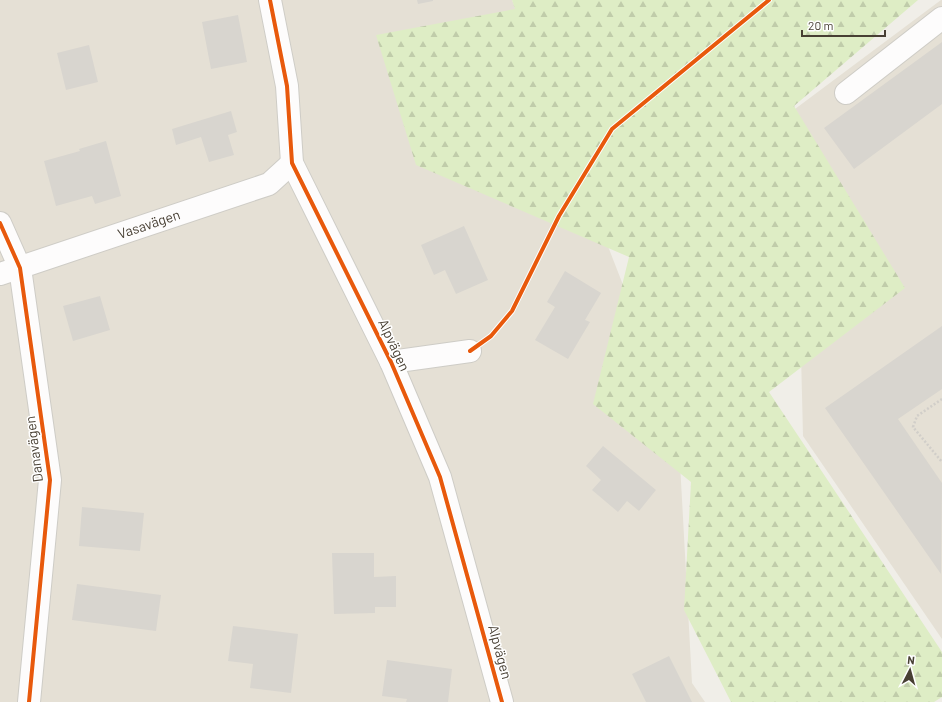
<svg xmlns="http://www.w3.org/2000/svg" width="942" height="702" viewBox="0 0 942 702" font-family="Barlow,sans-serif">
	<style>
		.residential { fill: #e5e0d5 }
		.forest { fill: url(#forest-firs) }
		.building { fill: #d8d5cf }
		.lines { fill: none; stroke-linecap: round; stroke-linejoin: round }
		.minor-casing { stroke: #ceccc6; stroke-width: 24 }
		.path { stroke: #d1cec9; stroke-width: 2.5; stroke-dasharray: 2 2; stroke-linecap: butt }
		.minor { stroke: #fdfcfc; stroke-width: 22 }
		.cycleway-casing { stroke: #fff; stroke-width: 6 }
		.cycleway { stroke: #e8590c; stroke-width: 4 }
		.labels { text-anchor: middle; stroke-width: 3; stroke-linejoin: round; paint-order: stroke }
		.street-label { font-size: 14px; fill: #473f33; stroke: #fff }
	</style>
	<defs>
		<pattern id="forest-firs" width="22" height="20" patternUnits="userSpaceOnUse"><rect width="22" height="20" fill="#deedc5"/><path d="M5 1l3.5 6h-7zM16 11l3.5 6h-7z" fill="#c0ccaa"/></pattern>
	</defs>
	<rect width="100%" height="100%" fill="#f0eee8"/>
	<path class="residential" d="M 0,0 L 512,0 L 678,426 L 692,683 L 705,702 L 0,702 Z
		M 941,0 L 942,0 L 942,639 L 803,436 L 795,109 Z"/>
	<path class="forest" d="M 512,0 L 918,0 L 794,106 L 905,288 L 769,392 L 942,652 L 942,697 L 934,702 L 731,702 L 684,610 L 691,482 L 593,404 L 629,257 L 416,165 L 376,35 L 515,9 Z"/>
	<path class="building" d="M 417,0 L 433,0 L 433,1 L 418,4 Z
		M 238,15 L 247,62 L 211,69 L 202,22 Z
		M 942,42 L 942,104 L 854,169 L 824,128 Z
		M 89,45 L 98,82 L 66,90 L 57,53 Z
		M 231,111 L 237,132 L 228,135 L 234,155 L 209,162 L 201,137 L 176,145 L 172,129 Z
		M 106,141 L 121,196 L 95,204 L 92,196 L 56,206 L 44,161 L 80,151 L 79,149 Z
		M 464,226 L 488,280 L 456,294 L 445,270 L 434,275 L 421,245 Z
		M 565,271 L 601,293 L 585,320 L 590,322 L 568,359 L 535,340 L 555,307 L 547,302 Z
		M 100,296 L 110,330 L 73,341 L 63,306 Z
		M 942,326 L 942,389 L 898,419 L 942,483 L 941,574 L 825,408 Z
		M 603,446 L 656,490 L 639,511 L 627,501 L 618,512 L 592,490 L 601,480 L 586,466 Z
		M 82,507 L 144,513 L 140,551 L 79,546 Z
		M 332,553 L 374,553 L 374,577 L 396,576 L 396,607 L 375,607 L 375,613 L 334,614 Z
		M 77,584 L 161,595 L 156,631 L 72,620 Z
		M 233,626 L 298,634 L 291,693 L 250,688 L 253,664 L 228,661 Z
		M 669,656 L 692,702 L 646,702 L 632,674 Z
		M 387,660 L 452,669 L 448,702 L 406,702 L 407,699 L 382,696 Z"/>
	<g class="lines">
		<g class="minor-casing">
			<g id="minor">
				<path d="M 270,0 L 287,86 L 292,163 L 391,362 L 440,477 L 502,702"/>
				<path d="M 846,93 L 942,18"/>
				<path d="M 0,223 L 20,268 L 50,480 L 29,702"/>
				<path id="s1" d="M 0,274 L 269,184 L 292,163"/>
				<path d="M 391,362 L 470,351"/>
			</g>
		</g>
		<path class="path" d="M 942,399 L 917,416 L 913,427 L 942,462"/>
		<use href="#minor" class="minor"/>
		<g class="cycleway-casing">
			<path id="cycleway" d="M 270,0 L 287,86 L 292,163 L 391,362 L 440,477 L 502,702
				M 0,223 L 20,268 L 50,480 L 29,702
				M 470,351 L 491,336 L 512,311 L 559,216 L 612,129 L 769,0"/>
		</g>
		<use href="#cycleway" class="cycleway"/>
	</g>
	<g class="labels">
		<g class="street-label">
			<text dy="5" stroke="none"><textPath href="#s1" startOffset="157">Vasavägen</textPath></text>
			<text transform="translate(394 345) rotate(65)" y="5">Alpvägen</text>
			<text transform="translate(34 449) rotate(-97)" y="5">Danavägen</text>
			<text transform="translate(500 652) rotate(75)" y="5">Alpvägen</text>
		</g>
	</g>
	<g transform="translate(910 670) rotate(6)" stroke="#ffffff" stroke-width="3" paint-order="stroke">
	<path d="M0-3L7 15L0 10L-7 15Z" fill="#473f33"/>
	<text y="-6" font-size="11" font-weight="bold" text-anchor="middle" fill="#473f33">N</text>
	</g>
	<path d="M802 30v6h83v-6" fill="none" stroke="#473f33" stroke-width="2"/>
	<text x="808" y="30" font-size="12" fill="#473f33" stroke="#ffffff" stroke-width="3" paint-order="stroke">20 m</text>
</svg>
